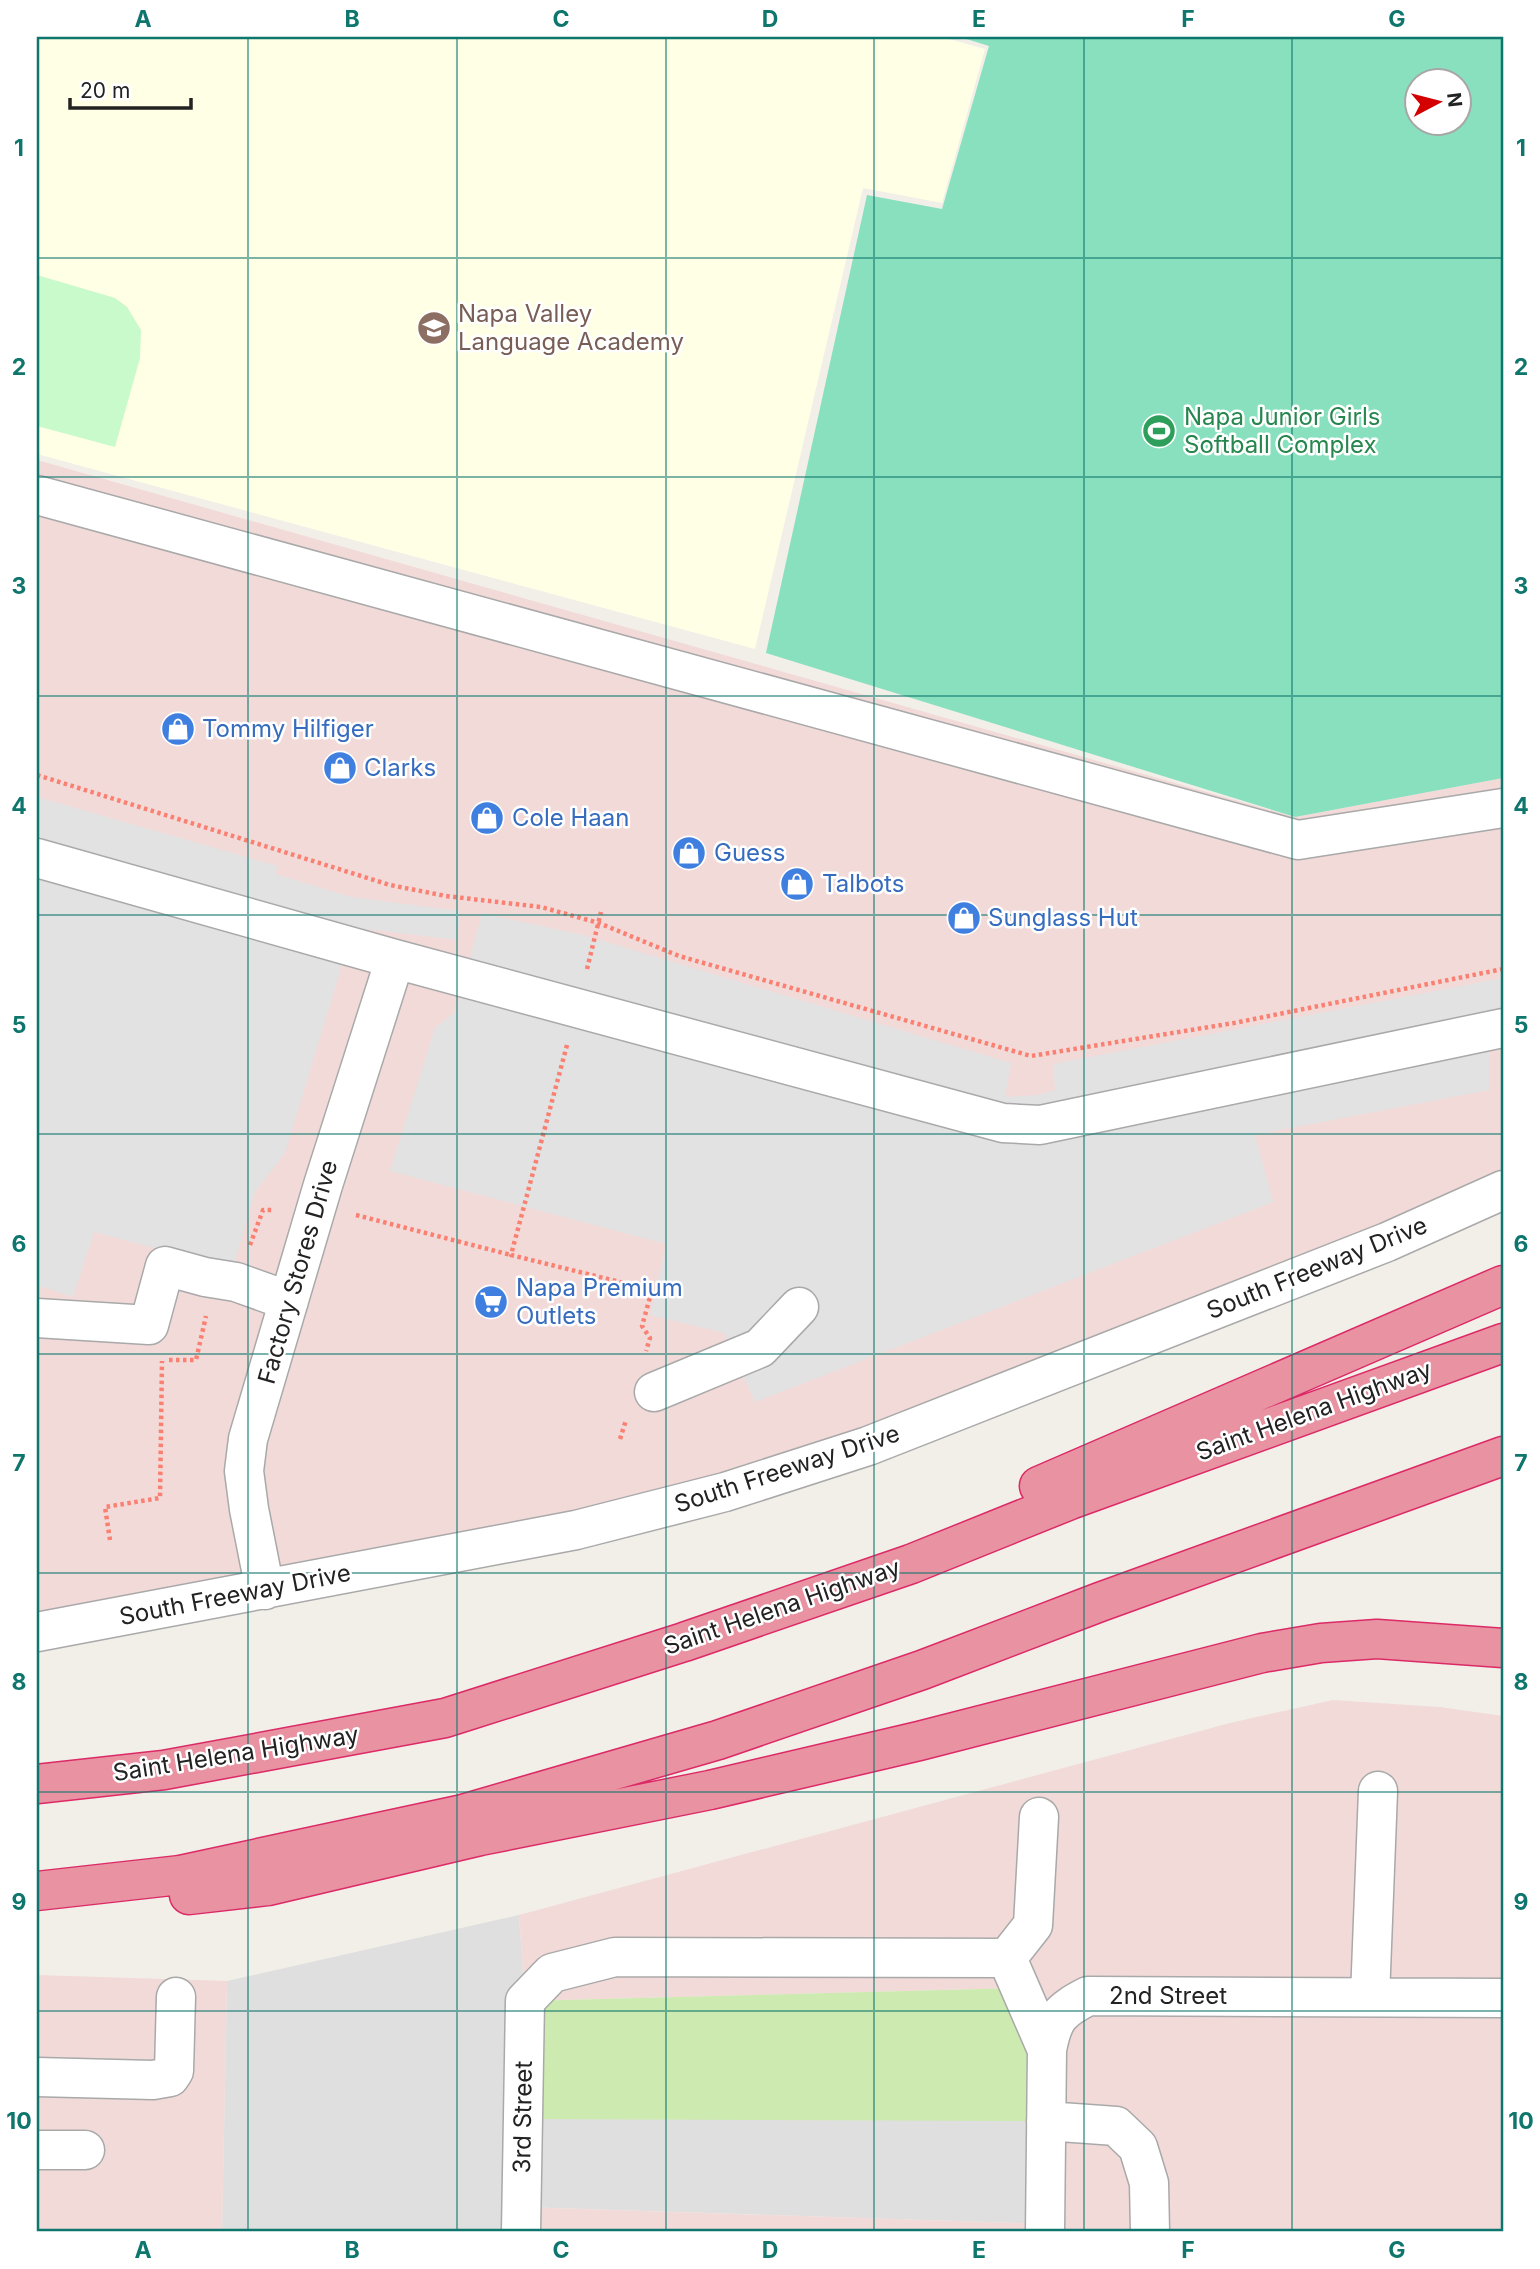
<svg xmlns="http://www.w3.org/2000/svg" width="1540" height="2269" viewBox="0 0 1540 2269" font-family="Inter,sans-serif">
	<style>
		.residential { fill: #e0dfdf }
		.commercial { fill: #f2dad9 }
		.education { fill: #ffffe5 }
		.grass { fill: #cdebb0 }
		.park { fill: #c8facc }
		.pitch { fill: #88e0be; fill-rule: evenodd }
		.parking { fill: #e2e2e2 }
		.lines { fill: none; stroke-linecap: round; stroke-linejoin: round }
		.minor-casing { stroke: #a9a9a9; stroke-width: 41 }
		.highway-casing { stroke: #dc2a67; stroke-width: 41 }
		.path { stroke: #fa8072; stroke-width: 4.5; stroke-dasharray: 3.5 3.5; stroke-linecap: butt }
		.minor { stroke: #fff; stroke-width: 38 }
		.highway { stroke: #e892a2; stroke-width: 38 }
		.grid { fill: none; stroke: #0f766e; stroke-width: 2; stroke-opacity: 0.55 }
		.labels { text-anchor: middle; stroke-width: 5; stroke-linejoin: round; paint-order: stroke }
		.education-label { font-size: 24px; fill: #785e54; stroke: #fff; text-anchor: start }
		.leisure-label { font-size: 24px; fill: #27864d; stroke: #fff; text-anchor: start }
		.shop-label { font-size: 24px; fill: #366cbe; stroke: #fff; text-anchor: start }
		.street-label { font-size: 24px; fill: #222; stroke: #fff }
		.neatline { fill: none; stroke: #0f766e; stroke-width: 2.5 }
		.grid-label { font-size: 23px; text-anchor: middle; font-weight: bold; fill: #0f766e }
	</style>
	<rect width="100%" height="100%" fill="#f2efe9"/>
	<path class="residential" d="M 519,1915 L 525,2001 L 1046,2121 L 1045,2224 L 522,2207 L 521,2232 L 222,2232 L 227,1981 Z"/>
	<path class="commercial" d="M 37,460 L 1295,817 L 1503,778 L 1503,1190 L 868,1446 L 37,1632 Z
		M 1333,1700 L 1440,1707 L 1503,1716 L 1503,2232 L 521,2232 L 521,2207 L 1045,2224 L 1020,1988 L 525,2001 L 519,1915 L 1230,1723 Z
		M 37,1975 L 227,1981 L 222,2232 L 37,2232 Z"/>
	<path class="education" d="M 37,37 L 942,37 L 985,49 L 942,203 L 863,188 L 755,649 L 37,454 Z"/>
	<path class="grass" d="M 1020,1988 L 1046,2121 L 523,2119 L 525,2001 Z"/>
	<path class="park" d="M 37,275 L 115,298 L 127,307 L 141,330 L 140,358 L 115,447 L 37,426 Z"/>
	<path class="pitch" d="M 960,37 L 1503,37 L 1503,778 L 1295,817 L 766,653 L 867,195 L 942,209 L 989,46 ZM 1418,80 L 1460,80 L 1460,122 L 1418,122 Z"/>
	<path class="parking" d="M 37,797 L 278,866 L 275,874 L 351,897 L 460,911 L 457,940 L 348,927 L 339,975 L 285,1153 L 255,1192 L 233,1269 L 94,1232 L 73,1297 L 37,1285 Z
		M 482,913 L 583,935 L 1011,1063 L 1005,1097 L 1038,1095 L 1055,1090 L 1053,1064 L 1503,978 L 1503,1015 L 1490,1020 L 1489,1090 L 1255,1135 L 1273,1202 L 755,1402 L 724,1333 L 650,1315 L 666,1244 L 390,1171 L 435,1028 L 456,1011 Z"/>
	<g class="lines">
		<g class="minor-casing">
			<path id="minor" d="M 37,495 L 1298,840 L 1503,808
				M 37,858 L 395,959 L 1003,1123 L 1040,1125 L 1503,1028
				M 37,1318 L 149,1325 L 165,1266 L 205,1277 L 236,1282 L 289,1301
				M 654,1392 L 760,1348 L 799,1307
				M 265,1590 L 249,1509 L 244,1471 L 248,1439 L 323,1185 L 395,959
				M 37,1632 L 576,1530 L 725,1492 L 868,1446 L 1387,1242 L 1503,1190
				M 1007,1958 L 1033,1925 L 1039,1817
				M 1370,1997 L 1378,1791
				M 37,2077 L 153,2080 L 170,2077 L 174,2071 L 176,1997
				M 1046,2121 L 1116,2126 L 1138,2147 L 1149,2183 L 1150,2232
				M 37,2150 L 85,2150
				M 521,2232 L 525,2001 L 552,1973 L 615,1957 L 1007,1958 L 1047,2050
				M 1045,2232 L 1047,2050 C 1053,2018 1059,2011 1088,1996 L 1503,1998"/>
		</g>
		<g class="highway-casing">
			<path id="highway" d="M 1039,1486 L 1503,1285
				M 37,1784 L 164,1770 L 445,1718 L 684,1642 L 911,1564 L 1070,1500 L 1503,1343
				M 37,1891 L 180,1875 L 463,1814 L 718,1740 L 922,1670 L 1100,1602 L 1503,1456
				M 189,1895 L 268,1886 L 480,1836 L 710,1790 L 919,1741 L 1262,1653 L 1321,1643 L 1377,1639 L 1503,1648"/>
		</g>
		<path class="path" d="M 37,775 L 390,885 L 446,896 L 541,907 L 599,923 L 679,956 L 1031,1056 L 1234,1023 L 1503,969
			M 587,969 L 601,912
			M 567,1045 L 511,1255 L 652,1290 L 642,1326 L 650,1338 L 646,1351
			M 356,1215 L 511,1255
			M 250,1245 L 263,1210 L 274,1210
			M 169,1360 L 196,1360 L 206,1316
			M 620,1439 L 626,1420
			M 110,1540 L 105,1507 L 160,1498 L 162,1361"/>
		<use href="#minor" class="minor"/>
		<use href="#highway" class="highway"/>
	</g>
	<path class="grid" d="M 248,37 L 248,2232M 457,37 L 457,2232M 666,37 L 666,2232M 874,37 L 874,2232M 1084,37 L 1084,2232M 1292,37 L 1292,2232M 37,258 L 1503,258M 37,477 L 1503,477M 37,696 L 1503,696M 37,915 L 1503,915M 37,1134 L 1503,1134M 37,1354 L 1503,1354M 37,1573 L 1503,1573M 37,1792 L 1503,1792M 37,2011 L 1503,2011"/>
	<defs>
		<g id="school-disc" transform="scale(1.75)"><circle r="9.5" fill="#8d6e63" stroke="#fff"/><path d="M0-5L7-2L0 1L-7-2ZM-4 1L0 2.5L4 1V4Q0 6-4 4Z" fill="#fff"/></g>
		<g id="stadium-disc" transform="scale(1.75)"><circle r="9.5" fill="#2e9e5b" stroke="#fff"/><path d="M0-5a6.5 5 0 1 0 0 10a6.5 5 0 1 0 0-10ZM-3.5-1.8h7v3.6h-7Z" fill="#fff"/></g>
		<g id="shop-disc" transform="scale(1.75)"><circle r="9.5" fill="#3f7fe0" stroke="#fff"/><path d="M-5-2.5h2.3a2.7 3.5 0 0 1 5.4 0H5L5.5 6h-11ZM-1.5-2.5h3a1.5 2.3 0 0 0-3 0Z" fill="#fff"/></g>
		<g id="supermarket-disc" transform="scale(1.75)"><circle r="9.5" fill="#3f7fe0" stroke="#fff"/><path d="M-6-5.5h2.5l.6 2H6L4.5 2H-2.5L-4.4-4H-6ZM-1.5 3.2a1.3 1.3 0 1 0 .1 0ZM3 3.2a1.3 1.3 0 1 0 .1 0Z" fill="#fff"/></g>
	</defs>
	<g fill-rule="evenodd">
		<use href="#school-disc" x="434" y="328"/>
		<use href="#stadium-disc" x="1159" y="431"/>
		<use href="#shop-disc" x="178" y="729"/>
		<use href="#shop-disc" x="340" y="768"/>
		<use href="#shop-disc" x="487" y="818"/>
		<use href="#shop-disc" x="689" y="853"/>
		<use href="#shop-disc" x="797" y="884"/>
		<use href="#shop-disc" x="964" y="918"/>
		<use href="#supermarket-disc" x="491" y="1302"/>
	</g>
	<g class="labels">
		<g class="education-label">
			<text x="458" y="322">Napa Valley<tspan x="458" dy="28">Language Academy</tspan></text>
		</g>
		<g class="leisure-label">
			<text x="1184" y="425">Napa Junior Girls<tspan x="1184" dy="28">Softball Complex</tspan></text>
		</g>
		<g class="shop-label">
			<text x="202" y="737">Tommy Hilfiger</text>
			<text x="364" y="776">Clarks</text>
			<text x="512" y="826">Cole Haan</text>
			<text x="714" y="861">Guess</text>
			<text x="822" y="892">Talbots</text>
			<text x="988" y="926">Sunglass Hut</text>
			<text x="516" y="1296">Napa Premium<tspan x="516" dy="28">Outlets</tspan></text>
		</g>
		<g class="street-label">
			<text transform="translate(1317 1268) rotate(-22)" y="8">South Freeway Drive</text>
			<text transform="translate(298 1272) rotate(-74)" y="8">Factory Stores Drive</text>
			<text transform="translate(1314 1411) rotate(-20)" y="8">Saint Helena Highway</text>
			<text transform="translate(787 1469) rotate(-18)" y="8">South Freeway Drive</text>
			<text transform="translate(235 1595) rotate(-11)" y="8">South Freeway Drive</text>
			<text transform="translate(782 1607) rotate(-19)" y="8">Saint Helena Highway</text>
			<text transform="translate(236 1754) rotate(-9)" y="8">Saint Helena Highway</text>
			<text x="1168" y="2004">2nd Street</text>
			<text transform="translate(523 2117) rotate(-89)" y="8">3rd Street</text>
		</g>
	</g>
	<rect width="1540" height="2269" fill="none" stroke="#ffffff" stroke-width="77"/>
	<g transform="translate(1438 102) rotate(83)"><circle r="33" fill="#ffffff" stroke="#a7a7a7" stroke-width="2"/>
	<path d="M0-5L12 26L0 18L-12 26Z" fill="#d40000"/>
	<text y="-10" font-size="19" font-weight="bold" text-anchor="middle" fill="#222222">N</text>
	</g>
	<path d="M70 98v10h121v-10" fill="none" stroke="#222222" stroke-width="3.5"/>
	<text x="80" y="98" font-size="21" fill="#222222" stroke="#ffffff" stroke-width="5" paint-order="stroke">20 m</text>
	<rect x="38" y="38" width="1464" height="2192" class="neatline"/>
	<g class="grid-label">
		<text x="143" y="27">A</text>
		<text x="352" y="27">B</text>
		<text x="561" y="27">C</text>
		<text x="770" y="27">D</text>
		<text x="979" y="27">E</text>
		<text x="1188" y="27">F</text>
		<text x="1397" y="27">G</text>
		<text x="19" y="156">1</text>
		<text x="1521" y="156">1</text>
		<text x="19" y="375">2</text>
		<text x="1521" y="375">2</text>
		<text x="19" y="594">3</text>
		<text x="1521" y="594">3</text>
		<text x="19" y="814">4</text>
		<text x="1521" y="814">4</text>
		<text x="19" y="1033">5</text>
		<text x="1521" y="1033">5</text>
		<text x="19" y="1252">6</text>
		<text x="1521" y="1252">6</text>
		<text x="19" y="1471">7</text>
		<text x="1521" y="1471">7</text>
		<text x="19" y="1690">8</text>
		<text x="1521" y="1690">8</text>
		<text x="19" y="1910">9</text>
		<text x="1521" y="1910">9</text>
		<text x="19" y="2129">10</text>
		<text x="1521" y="2129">10</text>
		<text x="143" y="2258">A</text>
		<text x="352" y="2258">B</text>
		<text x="561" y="2258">C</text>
		<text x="770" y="2258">D</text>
		<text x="979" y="2258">E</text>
		<text x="1188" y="2258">F</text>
		<text x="1397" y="2258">G</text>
	</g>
</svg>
